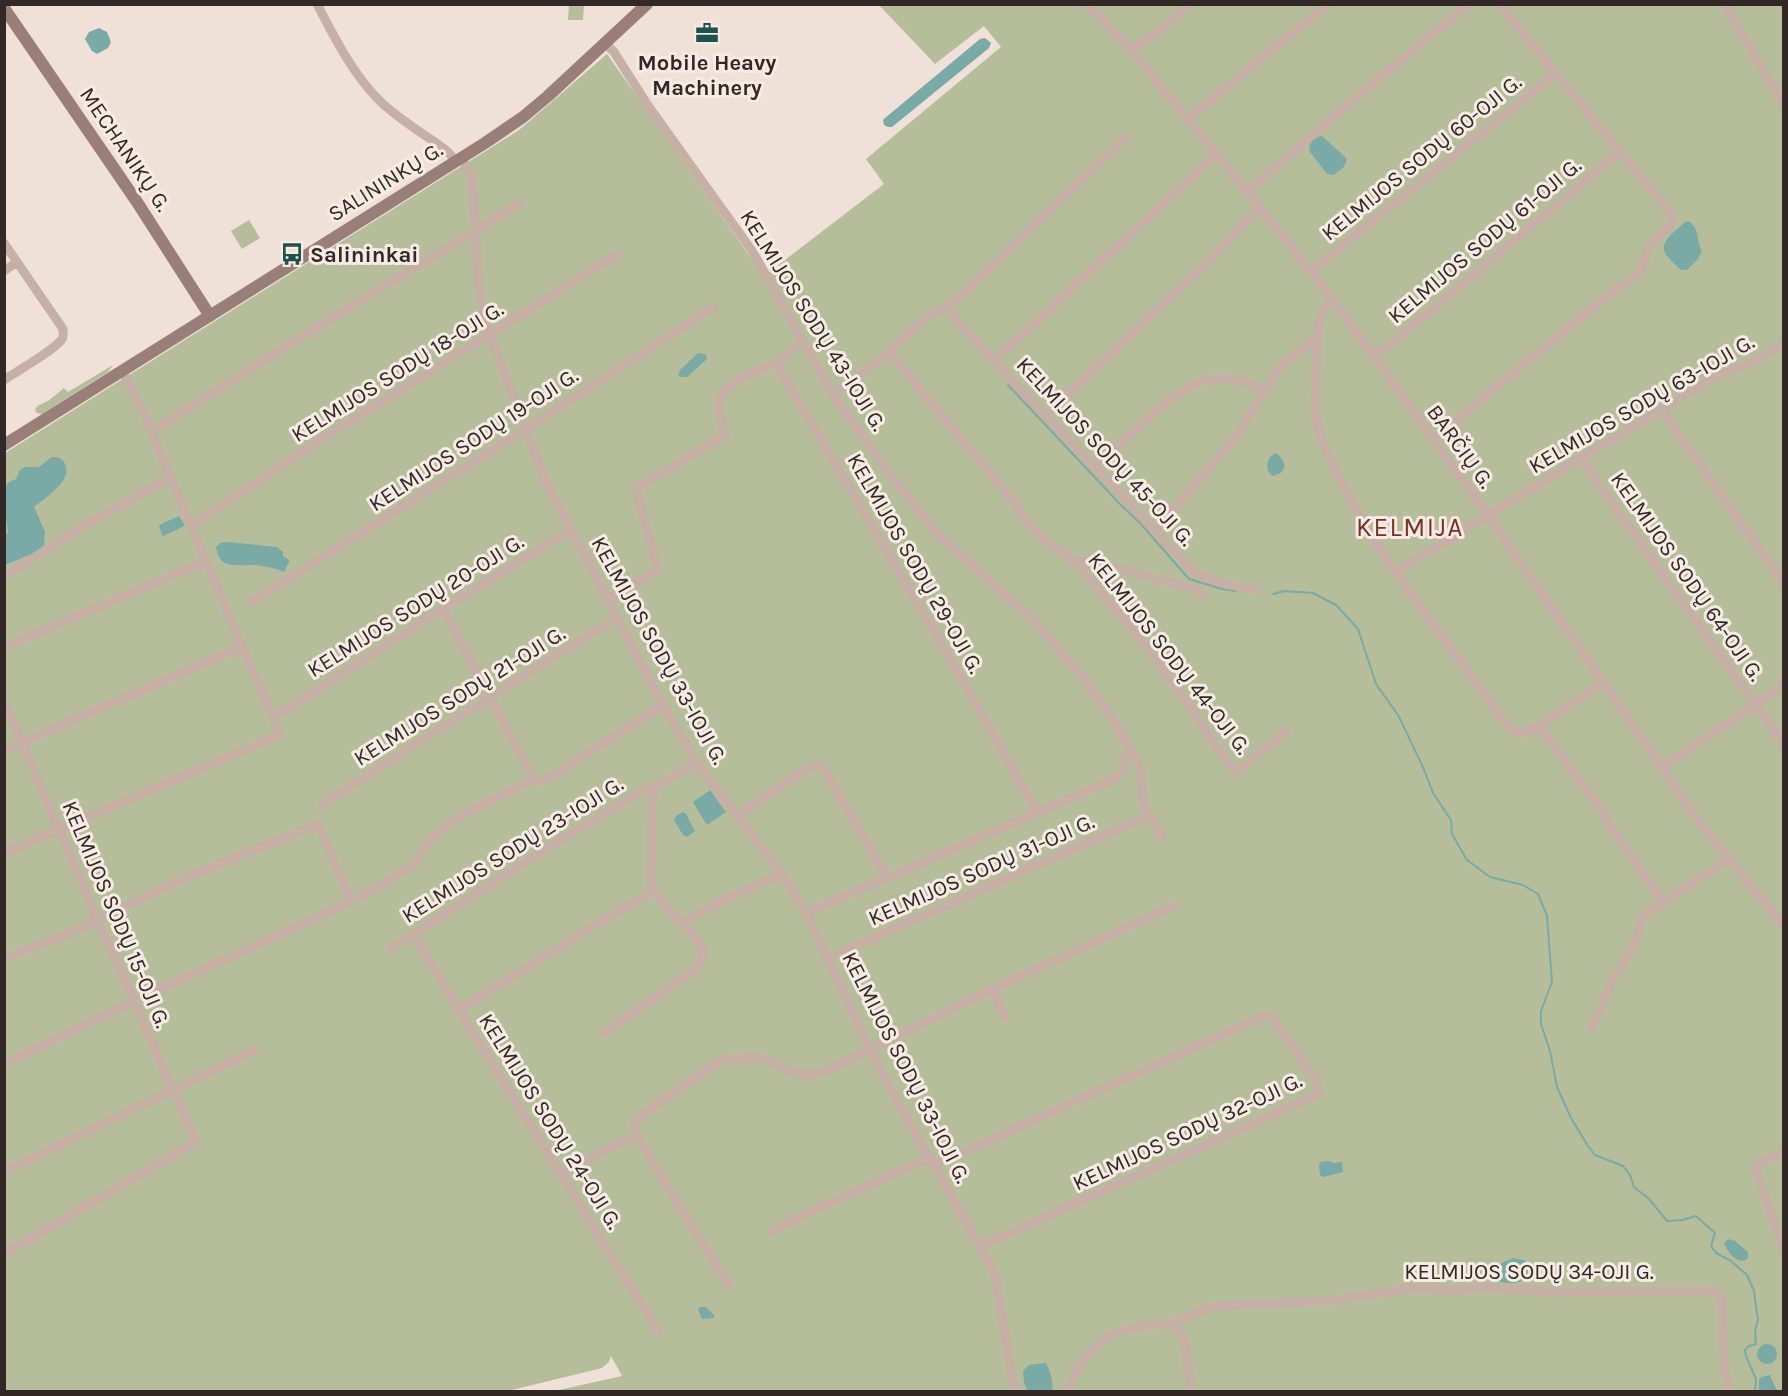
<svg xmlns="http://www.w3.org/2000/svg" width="1788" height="1396" viewBox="0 0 1788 1396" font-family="Karla,sans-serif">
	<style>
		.green { fill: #b6bd9a }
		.water { fill: #79aaa5 }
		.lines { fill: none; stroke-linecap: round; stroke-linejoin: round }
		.stream { stroke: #79aaa5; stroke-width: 2 }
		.minor { stroke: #c6b0a5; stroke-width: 9 }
		.secondary { stroke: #997f77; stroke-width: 12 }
		.labels { text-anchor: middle; stroke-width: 6; stroke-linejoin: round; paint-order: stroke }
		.poi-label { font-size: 22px; font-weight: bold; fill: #322826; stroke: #f7ece4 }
		.street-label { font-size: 22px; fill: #322826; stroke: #f7ece4 }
		.quarter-label { font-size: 26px; letter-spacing: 1.5px; fill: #7c2d25; stroke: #f7ece4 }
	</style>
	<rect width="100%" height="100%" fill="#efe1d8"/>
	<path class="green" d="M 569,5 L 584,5 L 583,20 L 568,20 Z
		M 879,5 L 1783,5 L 1783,1391 L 554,1391 L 622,1376 L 611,1356 L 609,1362 L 602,1368 L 508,1391 L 5,1392 L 5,453 L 519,130 L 607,54 L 764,276 L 884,184 L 866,159 L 1001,47 L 984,26 L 935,64 Z
		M 249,220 L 260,238 L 242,249 L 231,231 Z
		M 113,365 L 108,372 L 42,414 L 37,413 L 35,410 L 37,406 L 48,401 L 64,388 L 68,392 Z"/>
	<path class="water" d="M 99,28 L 107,32 L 111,42 L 108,48 L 97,54 L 92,51 L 85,39 L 89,32 Z
		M 985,38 L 991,43 L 989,48 L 892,127 L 888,127 L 884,125 L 883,120 L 885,118 L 980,39 Z
		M 1322,136 L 1346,158 C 1348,166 1340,170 1333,175 L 1327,174 L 1310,152 C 1307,144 1314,137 1322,136 Z
		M 1688,221 C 1700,228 1696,240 1702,251 L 1698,259 L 1687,270 L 1681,270 C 1664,254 1655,248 1676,230 C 1681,227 1682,223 1688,221 Z
		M 698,353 L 706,354 L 707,359 L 687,377 L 680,377 L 678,374 L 680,370 Z
		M 1276,453 C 1287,461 1288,473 1273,476 C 1265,471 1266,463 1271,456 Z
		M 52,457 C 57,457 61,457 64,462 C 75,481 45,497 34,507 L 45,532 L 44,546 L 36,552 L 5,565 L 5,536 L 8,532 L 7,523 L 5,519 L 5,487 L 9,482 L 16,479 L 20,470 L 25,467 L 39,467 Z
		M 179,516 L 184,524 L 184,526 L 163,536 L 162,535 L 159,525 Z
		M 228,542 L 277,547 L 283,552 L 283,556 L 289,560 L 289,562 L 284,572 C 275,568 265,566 255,565 C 238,564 219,571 216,547 L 221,543 Z
		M 710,790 L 726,812 L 707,825 L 693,802 Z
		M 683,812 L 686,814 L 695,831 L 687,837 L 683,835 L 674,820 L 676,816 Z
		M 1329,1161 L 1334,1163 L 1342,1162 L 1343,1172 L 1323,1177 L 1320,1175 L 1319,1165 L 1321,1162 Z
		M 1728,1239 L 1735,1241 L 1748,1252 L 1748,1258 C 1739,1267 1727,1252 1724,1243 Z
		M 1513,1258 L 1524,1260 L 1528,1264 L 1527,1278 C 1518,1285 1505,1284 1495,1280 L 1493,1277 C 1493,1265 1504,1262 1513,1258 Z
		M 700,1307 L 706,1307 L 714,1315 L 714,1318 L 702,1319 L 698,1310 Z
		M1757 1354a10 10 0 1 1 20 0a10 10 0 1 1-20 0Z
		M 1046,1363 C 1050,1371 1054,1383 1052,1391 L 1028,1391 L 1024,1383 L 1023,1371 L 1029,1365 Z
		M 1770,1375 L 1777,1391 L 1759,1391 L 1759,1380 L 1761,1377 Z"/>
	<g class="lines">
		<path class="stream" d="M 1008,385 L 1119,503 L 1141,524 L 1189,579 L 1222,589 L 1236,591
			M 1273,594 L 1284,591 L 1313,593 L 1336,605 L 1358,629 L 1376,684 L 1398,715 L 1423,767 L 1433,793 L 1451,820 L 1452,834 L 1467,860 L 1490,877 L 1523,885 L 1538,894 L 1547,916 L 1552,982 L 1541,1011 L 1541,1024 L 1550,1051 L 1557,1087 L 1571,1118 L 1588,1146 L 1595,1155 L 1623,1166 L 1630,1175 L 1634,1187 L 1649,1199 L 1667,1221 L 1682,1220 L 1696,1216 L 1715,1233 L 1711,1246 L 1716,1253 L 1731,1261 L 1747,1275 L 1754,1291 L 1756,1307 L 1758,1319 L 1755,1332 L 1756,1344 L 1749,1346 L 1745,1350 L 1746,1356 L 1756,1379 L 1755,1392"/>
		<path class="minor" d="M 317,4 C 334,37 354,76 380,101 C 392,113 407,123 420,132 C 433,141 448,149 456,162
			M 1087,4 L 1130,49 L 1260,207 L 1331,297 L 1488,515 L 1703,827 L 1784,926
			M 1724,4 L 1784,105
			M 606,44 L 614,52 L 647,104 L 753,252 L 833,395 L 883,465 L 939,536 L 1032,618 L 1082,676 L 1113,719 L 1137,762 L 1141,773 L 1143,804 L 1162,836
			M 1130,49 L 1148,39 L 1191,4
			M 1188,119 L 1328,4
			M 462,158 L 472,178 L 479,290 L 485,322 L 545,480 L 663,705 L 696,762 L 782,874 L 806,913 L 870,1050 L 899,1105 L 989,1262 L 995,1276 L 1015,1392
			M 1247,191 L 1395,65 L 1470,4
			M 4,243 L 63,329 C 63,334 64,335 62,339 C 55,350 17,371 4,380
			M 4,271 L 17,262
			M 1311,271 L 1555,74
			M 947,306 L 959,323 L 994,361 L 1190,568 C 1209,583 1234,586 1257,590
			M 1317,335 C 1318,363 1313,393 1317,422 C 1321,443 1332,463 1341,481 C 1357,513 1375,542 1395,572
			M 802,342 L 776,363 L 952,662 L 1037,812
			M 889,352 L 1011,498 L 1027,522 L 1047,542 L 1074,560 L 1146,646 L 1195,714 L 1220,752 L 1236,772 L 1286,732
			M 1372,355 L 1391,344 L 1620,152
			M 994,361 L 1217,154
			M 833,395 L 889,352 L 929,316 L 947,306 L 963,294 L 1127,136
			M 1661,409 L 1784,584
			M 1046,415 L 1209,261 L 1260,207
			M 160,426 L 316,328 L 519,204
			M 1432,440 L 1612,292 L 1633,278 L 1641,270 L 1650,244 L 1671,224 L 1673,220 L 1672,215 L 1499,4
			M 1581,459 L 1784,745
			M 1096,469 C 1125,441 1176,381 1217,378 C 1235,377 1251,384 1266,391
			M 198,521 L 321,440 L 618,254
			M 1155,531 L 1233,441 L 1278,370 L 1286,362 L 1307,346 L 1317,335 L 1320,318 L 1331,297
			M 1074,560 L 1128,571 L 1197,590 L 1204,595
			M 4,576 C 34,559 61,539 90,522 C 117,507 145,494 170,476 L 144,414 L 122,371
			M 607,599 L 658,570 L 636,489 L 725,435 C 723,426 719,416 719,407 C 718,383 758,371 776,363
			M 252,602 L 526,429 L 714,307
			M 443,609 L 534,779
			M 4,647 L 206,561
			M 4,701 L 98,920 L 196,1142 L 4,1254
			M 281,713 L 443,609 L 570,530
			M 1542,724 L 1604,682
			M 4,750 L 242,647
			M 1663,767 L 1784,685
			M 321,805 L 550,659 L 618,618
			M 737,816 L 804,770 C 810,767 816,764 823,768 L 887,877
			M 4,853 L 279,735 L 274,718 L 242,647 L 170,476
			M 653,890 L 681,923
			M 360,897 L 414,865 L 430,839 L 463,815 L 534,779 L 540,781 L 551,777 L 663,705
			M 1663,902 L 1729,859
			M 806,913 L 1115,779 L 1123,771 L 1125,755 L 1131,751
			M 414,935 L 459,1010 L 658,1331
			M 391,949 L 519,866 L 643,790 L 655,785
			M 4,958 L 68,934 L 180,880 L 318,824 L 351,900 L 348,903 L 134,1001 L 4,1064
			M 828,958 L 1150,815
			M 993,990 L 1004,1016
			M 459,1010 L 605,919 L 642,898 L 653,890 L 651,881 L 652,800 L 655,785 L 678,774 L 696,762
			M 1592,1028 L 1615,975 L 1622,967 L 1638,936 L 1641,918 L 1663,902 L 1611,827 L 1602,810 L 1544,733 L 1542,724 C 1531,730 1523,737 1511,730 L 1395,572 L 1715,377 L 1755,361 L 1784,343
			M 604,1033 L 688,975 C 693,970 702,963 704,956 C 705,947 688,929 681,923 L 724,900 L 782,874
			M 1784,1154 C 1773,1157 1759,1158 1756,1170 L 1784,1251
			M 933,1166 L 1266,1015 L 1271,1016 L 1315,1078 L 1319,1094 L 981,1246
			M 4,1172 L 255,1050
			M 560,1173 L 636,1135
			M 772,1232 L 803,1215 L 929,1158
			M 728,1285 L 636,1135 L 635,1124 L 641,1115 L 720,1061 C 730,1058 758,1056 767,1060 C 773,1062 778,1067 784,1069 C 798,1075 812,1076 826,1071 L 991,990 L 1175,905
			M 1172,1323 L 1184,1339 L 1192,1392
			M 1067,1392 L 1079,1365 L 1097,1345 L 1105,1338 L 1117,1332 L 1137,1327 L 1172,1323 L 1214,1306 L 1329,1301 L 1405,1289 L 1422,1288 L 1451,1291 L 1483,1287 L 1502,1289 L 1571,1292 L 1714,1291 L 1721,1297 L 1722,1303 L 1724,1366 L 1730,1392"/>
		<path class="secondary" d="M 4,8 L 137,202 L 210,316
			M 4,445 L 485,143 L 523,117 L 548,96 L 647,4"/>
	</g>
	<defs>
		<g id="office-bare" transform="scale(1.8)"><path d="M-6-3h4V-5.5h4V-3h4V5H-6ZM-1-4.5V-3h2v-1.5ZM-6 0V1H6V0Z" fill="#1f514d" stroke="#f7ece4" stroke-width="2.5" paint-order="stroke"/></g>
		<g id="bus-bare" transform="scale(1.8)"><path d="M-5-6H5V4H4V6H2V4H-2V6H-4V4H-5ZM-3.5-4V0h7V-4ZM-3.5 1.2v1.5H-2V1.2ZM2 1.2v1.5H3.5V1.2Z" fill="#1f514d" stroke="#f7ece4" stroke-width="2.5" paint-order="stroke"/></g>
	</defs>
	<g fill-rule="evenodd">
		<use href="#office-bare" x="707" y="33"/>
		<use href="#bus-bare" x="292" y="254"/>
	</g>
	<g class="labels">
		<g class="poi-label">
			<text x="707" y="70">Mobile Heavy<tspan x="707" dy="25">Machinery</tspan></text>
			<text x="310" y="262" text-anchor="start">Salininkai</text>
		</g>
		<g class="street-label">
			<text transform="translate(126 149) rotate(56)" y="8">MECHANIKŲ G.</text>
			<text transform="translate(1421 157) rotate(-39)" y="8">KELMIJOS SODŲ 60-OJI G.</text>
			<text transform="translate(385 181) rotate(-32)" y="8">SALININKŲ G.</text>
			<text transform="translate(1484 240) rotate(-40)" y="8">KELMIJOS SODŲ 61-OJI G.</text>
			<text transform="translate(814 320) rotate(58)" y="8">KELMIJOS SODŲ 43-IOJI G.</text>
			<text transform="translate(397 371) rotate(-32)" y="8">KELMIJOS SODŲ 18-OJI G.</text>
			<text transform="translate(1641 403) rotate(-30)" y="8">KELMIJOS SODŲ 63-IOJI G.</text>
			<text transform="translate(473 439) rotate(-33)" y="8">KELMIJOS SODŲ 19-OJI G.</text>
			<text transform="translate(1461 446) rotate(54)" y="8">BARČIŲ G.</text>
			<text transform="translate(1106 451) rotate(47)" y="8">KELMIJOS SODŲ 45-OJI G.</text>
			<text transform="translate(916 563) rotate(60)" y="8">KELMIJOS SODŲ 29-OJI G.</text>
			<text transform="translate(1688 576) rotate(55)" y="8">KELMIJOS SODŲ 64-OJI G.</text>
			<text transform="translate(415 605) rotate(-32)" y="8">KELMIJOS SODŲ 20-OJI G.</text>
			<text transform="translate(660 650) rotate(61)" y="8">KELMIJOS SODŲ 33-IOJI G.</text>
			<text transform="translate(1170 653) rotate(52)" y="8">KELMIJOS SODŲ 44-OJI G.</text>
			<text transform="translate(459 695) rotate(-32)" y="8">KELMIJOS SODŲ 21-OJI G.</text>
			<text transform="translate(512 849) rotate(-32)" y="8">KELMIJOS SODŲ 23-IOJI G.</text>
			<text transform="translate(981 869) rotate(-24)" y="8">KELMIJOS SODŲ 31-OJI G.</text>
			<text transform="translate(117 914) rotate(67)" y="8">KELMIJOS SODŲ 15-OJI G.</text>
			<text transform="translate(907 1067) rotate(63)" y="8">KELMIJOS SODŲ 33-IOJI G.</text>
			<text transform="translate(551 1121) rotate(58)" y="8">KELMIJOS SODŲ 24-OJI G.</text>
			<text transform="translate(1187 1131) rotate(-25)" y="8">KELMIJOS SODŲ 32-OJI G.</text>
			<text x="1529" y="1279">KELMIJOS SODŲ 34-OJI G.</text>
		</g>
		<g class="quarter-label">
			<text x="1410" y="536">KELMIJA</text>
		</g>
	</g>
	<rect width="1788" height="1396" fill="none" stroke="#322826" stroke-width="12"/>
</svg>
